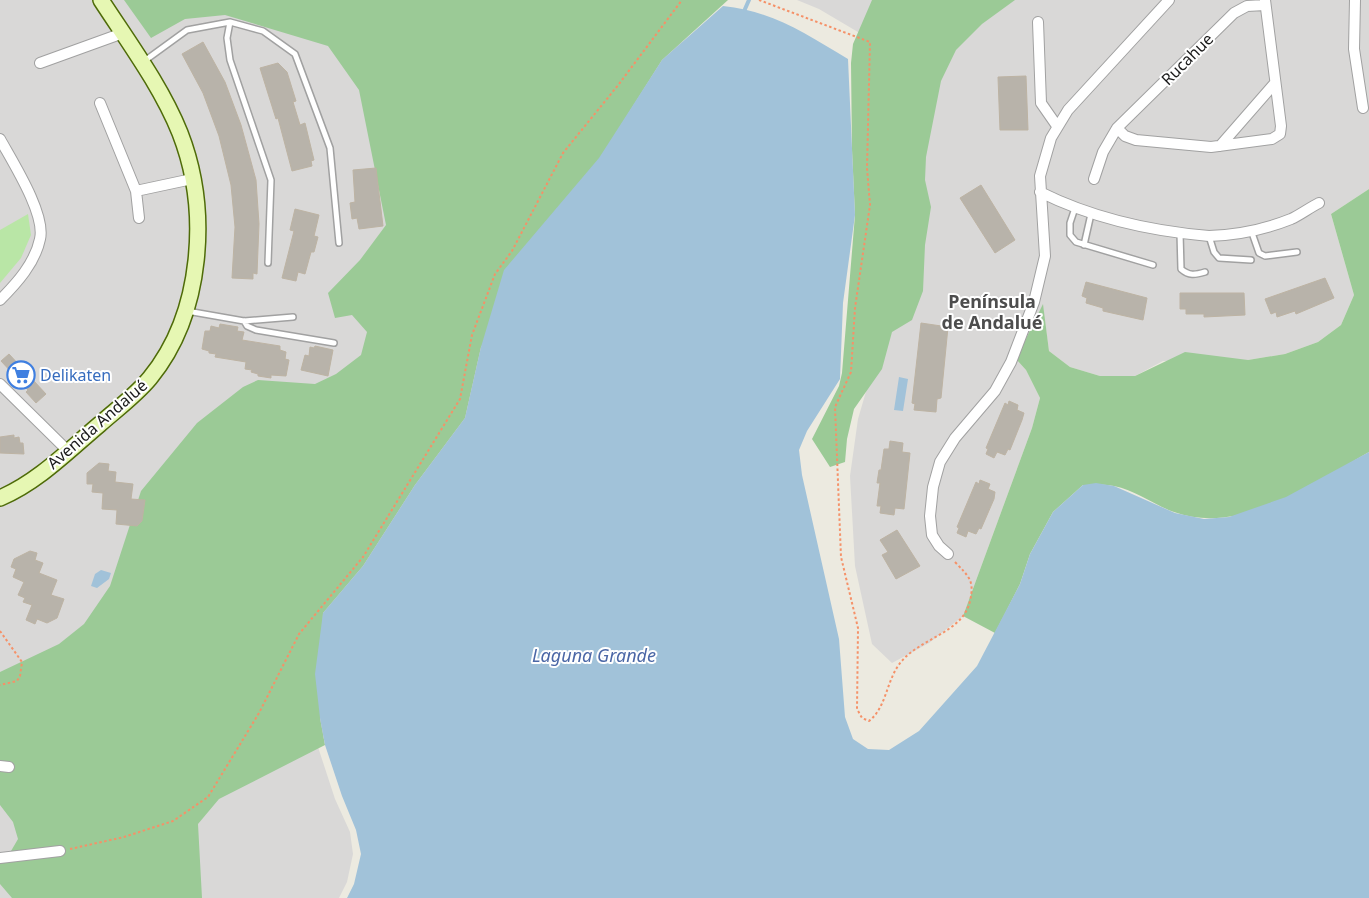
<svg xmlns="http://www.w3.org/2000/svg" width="1369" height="898" viewBox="0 0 1369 898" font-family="'Noto Sans',sans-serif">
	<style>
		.residential { fill: #d9d8d7 }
		.grass { fill: #b9e6a6 }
		.forest { fill: #9bca96 }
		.water { fill: #a1c2d9 }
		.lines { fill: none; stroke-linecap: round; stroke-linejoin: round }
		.stream { stroke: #a1c2d9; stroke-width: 4 }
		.building { fill: #b8b3aa; stroke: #bdb3a3 }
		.lane-casing { stroke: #a1a1a1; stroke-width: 8 }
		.street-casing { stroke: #a1a1a1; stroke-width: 12 }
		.secondary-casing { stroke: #4e6b08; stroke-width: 18 }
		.path { stroke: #f59168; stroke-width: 2; stroke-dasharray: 2.5 2.5; stroke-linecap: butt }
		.lane { stroke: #fff; stroke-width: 5 }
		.street { stroke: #fff; stroke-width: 10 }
		.secondary { stroke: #e6f7b3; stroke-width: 15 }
		.labels { text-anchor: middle; stroke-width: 4; stroke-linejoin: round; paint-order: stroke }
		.street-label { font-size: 16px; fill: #1a1a1a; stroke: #fff }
		.shop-label { font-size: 16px; fill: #366cbe; stroke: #fff; text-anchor: start }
		.neighbourhood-label { font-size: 18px; font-weight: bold; fill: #4d4d4d; stroke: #fff }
		.water-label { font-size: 18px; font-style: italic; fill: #4b67a6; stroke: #fff }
	</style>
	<rect width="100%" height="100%" fill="#eceae0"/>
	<path class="residential" d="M 0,0 L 704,0 L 318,747 L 335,799 L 350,832 L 353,854 L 347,882 L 339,898 L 0,898 Z
		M 797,0 L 1369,0 L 1369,189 L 1331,214 L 1354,295 L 1341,325 L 1318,342 L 1285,354 L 1248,360 L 1163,361 L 1135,376 L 1100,376 L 1070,367 L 1049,351 L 1043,306 L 1016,359 L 1026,370 L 1040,398 L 1032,428 L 963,616 L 929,643 L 892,663 L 872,644 L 855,566 L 850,476 L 858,419 L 886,323 L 863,35 L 819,9 Z"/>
	<path class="grass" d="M 28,214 L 31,235 L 21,258 L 0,283 L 0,230 Z"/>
	<path class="forest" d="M 124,0 L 728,0 L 662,60 L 481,347 L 465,418 L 415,485 L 363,566 L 323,613 L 320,718 L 325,745 L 219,799 L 198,824 L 202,898 L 12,898 L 0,884 L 0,860 L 11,851 L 18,839 L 13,822 L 0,805 L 0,672 L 59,644 L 84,624 L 110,586 L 141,491 L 197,423 L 243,387 L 258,380 L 315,384 L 336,374 L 361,355 L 367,332 L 352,315 L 335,318 L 328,293 L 360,260 L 386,225 L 359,90 L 328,46 L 225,15 L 185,19 L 151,38 Z
		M 872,0 L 1015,0 L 982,24 L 956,50 L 941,81 L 926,157 L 925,180 L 931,207 L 925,245 L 923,291 L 912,320 L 892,332 L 882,369 L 854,409 L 847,439 L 845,462 L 830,467 L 812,439 L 839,386 L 842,373 L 855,215 L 852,150 L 851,63 L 853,44 Z
		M 1369,189 L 1369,452 C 1313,484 1241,536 1174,512 C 1154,505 1135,490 1114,486 C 1105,484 1093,485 1083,485 L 1053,512 L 1030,554 L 1020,584 L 995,633 L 963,616 L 1032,428 L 1040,398 L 1026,370 L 1016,359 L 1043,304 L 1049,351 L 1070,367 L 1100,376 L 1135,376 L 1185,352 L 1248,360 L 1285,354 L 1318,342 L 1341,325 L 1354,295 L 1331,214 Z"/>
	<path class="water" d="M 723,6 C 775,12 804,33 848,59 L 855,215 L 843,303 L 840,379 L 807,431 L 799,450 L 802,475 L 839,639 L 845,717 L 853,739 L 868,749 L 889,750 L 919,731 L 977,666 L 1020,584 L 1030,554 L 1053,512 L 1083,485 L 1096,483 L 1114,486 L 1175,513 L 1204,519 L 1229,517 L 1286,497 L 1369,452 L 1369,898 L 347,898 L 354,884 L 361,854 L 356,830 L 342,796 L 325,745 L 320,718 L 315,674 L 323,613 L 363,566 L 415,485 L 465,418 L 481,347 L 504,270 L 599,158 L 662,60 Z
		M 899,377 L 908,379 L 903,411 L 894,410 Z
		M 101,570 L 111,573 L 109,579 L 97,588 L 91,586 L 95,574 Z"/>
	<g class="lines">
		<path class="stream" d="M 745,9 L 749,0"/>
	</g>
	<path class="building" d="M 203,42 L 225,82 L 241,125 L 256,180 L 259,224 L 257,274 L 253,273 L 253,279 L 232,278 L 235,227 L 231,185 L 219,136 L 203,93 L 182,54 Z
		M 278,63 L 287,72 L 296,101 L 293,102 L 300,125 L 305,123 L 314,160 L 311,161 L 312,166 L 292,171 L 278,118 L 276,119 L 260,68 Z
		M 1026,76 L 1028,130 L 1000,130 L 998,77 Z
		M 376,168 L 383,226 L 359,229 L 357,218 L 352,219 L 350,203 L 355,202 L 353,170 Z
		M 981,185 L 1015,240 L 995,253 L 960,198 Z
		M 295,209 L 319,215 L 314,236 L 318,237 L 314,252 L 311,252 L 305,274 L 298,272 L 296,281 L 282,278 L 294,231 L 290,230 Z
		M 1325,278 L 1334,298 L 1296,314 L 1295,311 L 1277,317 L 1276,312 L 1271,314 L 1265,299 Z
		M 1086,282 L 1147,298 L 1143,320 L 1103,311 L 1103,308 L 1086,303 L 1087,298 L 1082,296 Z
		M 1180,293 L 1244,293 L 1245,315 L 1204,317 L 1204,314 L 1186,314 L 1186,309 L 1180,309 Z
		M 921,323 L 948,327 L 941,398 L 937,399 L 936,412 L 914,410 L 915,404 L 912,403 Z
		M 220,324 L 238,327 L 237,331 L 244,332 L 242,340 L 280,346 L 280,350 L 286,352 L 285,359 L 289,360 L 286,376 L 271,375 L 271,378 L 258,376 L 258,374 L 251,372 L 252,370 L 245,369 L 246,362 L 215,357 L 216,354 L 209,353 L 209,351 L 202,349 L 205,331 L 210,331 L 211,326 L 219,328 Z
		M 315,346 L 333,350 L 328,376 L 301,370 L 305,355 L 309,356 L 310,347 L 314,348 Z
		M 9,354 L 46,394 L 36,403 L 26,392 L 28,390 L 1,361 Z
		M 1009,401 L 1018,405 L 1017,410 L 1024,413 L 1022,420 L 1010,450 L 1008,449 L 1005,455 L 997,452 L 994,458 L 986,454 L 988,449 L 986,448 L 1005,403 L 1008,405 Z
		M 14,435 L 14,438 L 19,437 L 20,443 L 23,443 L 24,454 L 0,453 L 0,437 Z
		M 890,441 L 903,443 L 902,452 L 910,453 L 904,509 L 895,508 L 894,515 L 880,513 L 881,506 L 877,506 L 880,483 L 877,483 L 879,470 L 881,470 L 884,449 L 889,449 Z
		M 99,463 L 109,464 L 108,471 L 116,472 L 115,482 L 133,484 L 131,499 L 145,500 L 142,521 L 137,526 L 116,524 L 117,510 L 102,509 L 103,493 L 92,492 L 93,484 L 87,484 L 87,473 Z
		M 980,480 L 990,484 L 988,489 L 995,492 L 994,499 L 981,529 L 979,528 L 976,534 L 968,531 L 966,537 L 957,533 L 959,528 L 957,527 L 976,482 L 979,484 Z
		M 897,530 L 920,566 L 896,579 L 882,555 L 888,552 L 880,540 Z
		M 30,551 L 37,553 L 35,560 L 43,563 L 39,573 L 57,580 L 51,595 L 64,599 L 57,618 L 47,623 L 37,619 L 35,624 L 26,620 L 32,605 L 23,602 L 25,598 L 18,595 L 24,582 L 13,577 L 16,569 L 11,567 L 14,559 Z"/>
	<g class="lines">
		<g class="lane-casing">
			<path id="lane" d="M 230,22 L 227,38 L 230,60 L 271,180 L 268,263
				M 143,62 L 187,30 L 230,22 L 263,31 L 295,54 L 330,148 L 339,243
				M 1075,208 L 1070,223 L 1070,235 L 1076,242 L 1153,265
				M 1251,230 L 1259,253 L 1265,256 L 1297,252
				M 1180,233 L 1181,269 C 1189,276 1195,275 1205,272
				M 1209,236 L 1214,252 L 1219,258 L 1251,260
				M 1084,245 L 1091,214
				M 187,311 L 244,321 L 293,317
				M 244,321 L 247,326 L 256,330 L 334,343"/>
		</g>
		<g class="street-casing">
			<path id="street" d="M 1355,0 L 1354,49 L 1363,108
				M 1038,22 L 1041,103 L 1057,126
				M 40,63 L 123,33
				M 100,103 L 136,191 L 139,218
				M 1117,128 L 1125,136 L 1136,140 L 1211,147 L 1272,139 L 1280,134 L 1281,126 L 1265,0
				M 0,139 C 12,161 46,214 40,239 C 35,263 17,283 0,300
				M 1220,146 L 1275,83
				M 1094,179 L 1103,152 L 1117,128 L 1234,13 L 1247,6 L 1265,5
				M 136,191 L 192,179
				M 1040,192 C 1094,219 1150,231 1209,236 C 1235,235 1266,229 1291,219 C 1300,215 1309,208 1319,203
				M 0,384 L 68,451
				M 948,554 L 939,546 L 932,535 L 930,516 L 933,487 L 940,462 L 955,438 L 995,391 L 1011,362 L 1034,302 L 1045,256 L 1040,176 L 1051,138 L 1068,110 L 1169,0
				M 0,766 L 9,767
				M 0,858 L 60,851"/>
		</g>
		<g class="secondary-casing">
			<path id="secondary" d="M 0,498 C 38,482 69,450 100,424 C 117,409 136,395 150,378 C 203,313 210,210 180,133 C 161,86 129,43 101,0"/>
		</g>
		<path class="path" d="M 759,0 L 870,42 L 867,168 L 870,205 L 855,308 L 851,372 L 835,407 L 841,557 L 858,628 L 857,709 L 862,718 L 869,721 C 887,707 886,680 901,662 C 920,638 963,633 970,601 C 975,580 968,576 955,562
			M 0,631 L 22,662 L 20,676 L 17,681 L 0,685
			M 70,849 L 124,837 L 173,821 L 208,797 L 259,713 L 299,634 L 363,557 L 460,399 L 472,335 L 495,274 L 512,251 L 563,153 L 619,84 L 682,0"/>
		<use href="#lane" class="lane"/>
		<use href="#street" class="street"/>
		<use href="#secondary" class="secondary"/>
	</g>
	<defs>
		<g id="supermarket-ring" transform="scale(1.4375)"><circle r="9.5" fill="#fff" stroke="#3f7fe0" stroke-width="1.5"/><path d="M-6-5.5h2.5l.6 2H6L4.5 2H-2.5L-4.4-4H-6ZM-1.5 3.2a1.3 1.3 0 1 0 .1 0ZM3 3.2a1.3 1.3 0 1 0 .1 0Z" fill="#3f7fe0"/></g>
	</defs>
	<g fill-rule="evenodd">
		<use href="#supermarket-ring" x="21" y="375"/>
	</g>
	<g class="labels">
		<g class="street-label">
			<text transform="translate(1187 59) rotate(-45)" y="6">Rucahue</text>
			<text transform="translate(97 424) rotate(-41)" y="6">Avenida Andalué</text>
		</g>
		<g class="shop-label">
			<text x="40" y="381">Delikaten</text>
		</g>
		<g class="neighbourhood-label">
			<text x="992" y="308">Península<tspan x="992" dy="21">de Andalué</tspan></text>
		</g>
		<g class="water-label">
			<text x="594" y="662">Laguna Grande</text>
		</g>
	</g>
</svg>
